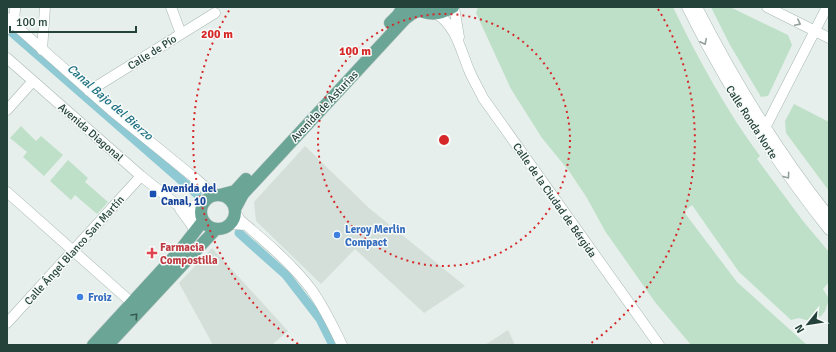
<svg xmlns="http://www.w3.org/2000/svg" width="836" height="352" viewBox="0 0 836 352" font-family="Signika,sans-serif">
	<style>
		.built { fill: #d4dfda }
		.green { fill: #bfe0c8 }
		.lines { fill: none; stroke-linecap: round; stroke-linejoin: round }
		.canal { stroke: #8ec9d4; stroke-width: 9 }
		.minor-casing { stroke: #a8b8b2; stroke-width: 11 }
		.major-casing { stroke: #c2cac8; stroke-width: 13 }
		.minor { stroke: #fff; stroke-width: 10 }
		.major { stroke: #6aa596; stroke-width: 12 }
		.oneway { stroke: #92a09c }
		.oneway2 { stroke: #365b51 }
		.ring { fill: none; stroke: #d62828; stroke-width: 2; stroke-dasharray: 2 4 }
		.transit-dot { fill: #1a4fb4; stroke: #f7fbf9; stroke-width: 1.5 }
		.shop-dot { fill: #3f7fe0; stroke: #f7fbf9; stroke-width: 1.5 }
		.health-dot { fill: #e0444e; stroke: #f7fbf9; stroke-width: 1.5 }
		.labels { text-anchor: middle; stroke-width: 3; stroke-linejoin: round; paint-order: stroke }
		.street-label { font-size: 11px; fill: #24423a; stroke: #f7fbf9 }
		.transit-label { font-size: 11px; font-weight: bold; fill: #164399; stroke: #f7fbf9; text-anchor: start }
		.shop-label { font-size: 11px; font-weight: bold; fill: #366cbe; stroke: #f7fbf9; text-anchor: start }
		.health-label { font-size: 11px; font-weight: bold; fill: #be3a42; stroke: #f7fbf9; text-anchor: start }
		.water-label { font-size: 12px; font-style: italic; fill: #1c6f80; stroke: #f7fbf9 }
		.centre { fill: #d62828; stroke: #f7fbf9; stroke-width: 2 }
		.ring-label { font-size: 12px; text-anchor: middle; font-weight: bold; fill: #d62828; stroke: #f7fbf9; stroke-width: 3; stroke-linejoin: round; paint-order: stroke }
	</style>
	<rect width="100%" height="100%" fill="#e6efeb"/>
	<path class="built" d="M 305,146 L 369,208 L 465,286 L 424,313 L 355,249 L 321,284 L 256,221 L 254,202 Z
		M 212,248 L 288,331 L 274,343 L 273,345 L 213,345 L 179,283 Z
		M 508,330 L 515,345 L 485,345 Z"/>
	<path class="green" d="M 478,7 L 673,7 C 698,59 726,110 760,156 L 757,159 L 803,221 L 829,252 L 829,282 L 823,289 L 829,299 L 825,311 L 821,316 L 809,321 L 799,318 L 791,320 L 739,272 L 692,205 L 684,212 L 737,282 L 807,345 L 691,345 L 655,302 L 605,231 L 587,198 L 569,171 L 542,138 L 511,89 L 476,13 Z
		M 711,7 L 730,7 L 788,35 L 792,45 L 768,96 L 761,97 L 730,45 Z
		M 794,104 L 829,122 L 829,191 L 786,133 L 785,121 Z
		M 21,126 L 36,141 L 41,136 L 63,155 L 44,176 L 23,157 L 27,152 L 10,138 Z
		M 68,160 L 88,178 L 85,182 L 108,202 L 97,214 L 75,195 L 71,200 L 50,181 Z"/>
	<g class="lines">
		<path class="canal" d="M 7,28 L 197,194
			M 239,233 L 286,275 L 320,319 L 333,345"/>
		<g class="minor-casing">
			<path id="minor" d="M 171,7 L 181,34
				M 454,7 L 459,37
				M 687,7 C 727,88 773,159 829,230
				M 697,7 C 735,81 777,151 829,216
				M 767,7 L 829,38
				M 437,14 C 456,26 461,51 469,70 C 473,80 479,89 483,98 L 659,345
				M 7,18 L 111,110 L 196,179 L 204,186 L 210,197
				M 7,29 C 12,22 16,15 15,7
				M 42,50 L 45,7
				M 7,58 L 141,176 L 176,204 L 202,219
				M 89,91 L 215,13
				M 7,110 L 33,81
				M 765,128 L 827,7
				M 7,192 L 132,303
				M 180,205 L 189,208 L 204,202
				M 180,209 L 191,224 L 195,232
				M 235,212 L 240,220 C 265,241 291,263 311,289 C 323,306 333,326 342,345
				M 231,224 L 246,225
				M 7,323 L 141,176"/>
		</g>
		<g class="major-casing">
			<path id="major" d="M 414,7 C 427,16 440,15 453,7
				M 390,23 L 398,15 L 403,7
				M201 212a17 17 0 1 1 34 0a17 17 0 1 1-34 0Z
				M 220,195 L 235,191 L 246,179
				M 235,209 L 243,194 L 405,19 L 413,13 L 419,11
				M 93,345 L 182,248 L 203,221
				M 108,345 L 215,230"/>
		</g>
		<use href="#minor" class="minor"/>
		<use href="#major" class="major"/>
	</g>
	<defs><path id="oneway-chevron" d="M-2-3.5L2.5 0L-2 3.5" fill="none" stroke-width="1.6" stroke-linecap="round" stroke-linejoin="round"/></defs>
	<g class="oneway">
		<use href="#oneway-chevron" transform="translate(798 23) rotate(27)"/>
		<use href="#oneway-chevron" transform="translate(704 42) rotate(64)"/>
		<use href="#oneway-chevron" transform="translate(787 176) rotate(54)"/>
	</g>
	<use class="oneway2" href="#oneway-chevron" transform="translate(135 316) rotate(-47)"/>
	<g class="ring">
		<circle cx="444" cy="140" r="126"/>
		<path d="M298 344A251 251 0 0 1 230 9M658 9A251 251 0 0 1 590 344"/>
	</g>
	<rect class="transit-dot" x="149" y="190" width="8" height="8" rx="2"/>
	<g class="shop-dot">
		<circle cx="337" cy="235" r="4"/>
		<circle cx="80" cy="297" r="4"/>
	</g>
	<path class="health-dot" d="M150 247h4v4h4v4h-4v4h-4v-4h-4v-4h4z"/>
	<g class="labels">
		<g class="street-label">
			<text transform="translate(152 52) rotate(-32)" y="4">Calle de Pío</text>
			<text transform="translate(324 106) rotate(-47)" y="4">Avenida de Asturias</text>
			<text transform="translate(752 122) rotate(57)" y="4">Calle Ronda Norte</text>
			<text transform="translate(91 132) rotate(41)" y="4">Avenida Diagonal</text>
			<text transform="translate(555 200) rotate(55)" y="4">Calle de la Ciudad de Bérgida</text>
			<text transform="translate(74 250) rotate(-48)" y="4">Calle Ángel Blanco San Martín</text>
		</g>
		<g class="transit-label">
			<text x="161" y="192">Avenida del<tspan x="161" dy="13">Canal, 10</tspan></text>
		</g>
		<g class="shop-label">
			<text x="345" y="233">Leroy Merlin<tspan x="345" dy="13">Compact</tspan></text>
			<text x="88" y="301">Froiz</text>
		</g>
		<g class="health-label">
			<text x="160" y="251">Farmacia<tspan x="160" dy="13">Compostilla</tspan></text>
		</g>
		<g class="water-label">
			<text transform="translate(110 102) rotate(41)" y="4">Canal Bajo del Bierzo</text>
		</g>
	</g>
	<circle cx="444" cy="140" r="6" class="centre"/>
	<g class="ring-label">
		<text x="217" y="38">200 m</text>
		<text x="355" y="55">100 m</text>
	</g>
	<rect width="836" height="352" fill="none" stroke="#24423a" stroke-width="16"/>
	<g transform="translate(808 324) rotate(240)" stroke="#f7fbf9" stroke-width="3" paint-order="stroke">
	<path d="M0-3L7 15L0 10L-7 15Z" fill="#24423a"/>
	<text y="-6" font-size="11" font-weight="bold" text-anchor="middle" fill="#24423a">N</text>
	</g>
	<path d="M10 26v6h126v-6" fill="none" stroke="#24423a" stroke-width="2"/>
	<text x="16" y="26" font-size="12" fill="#24423a" stroke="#f7fbf9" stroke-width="3" paint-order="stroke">100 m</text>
</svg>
